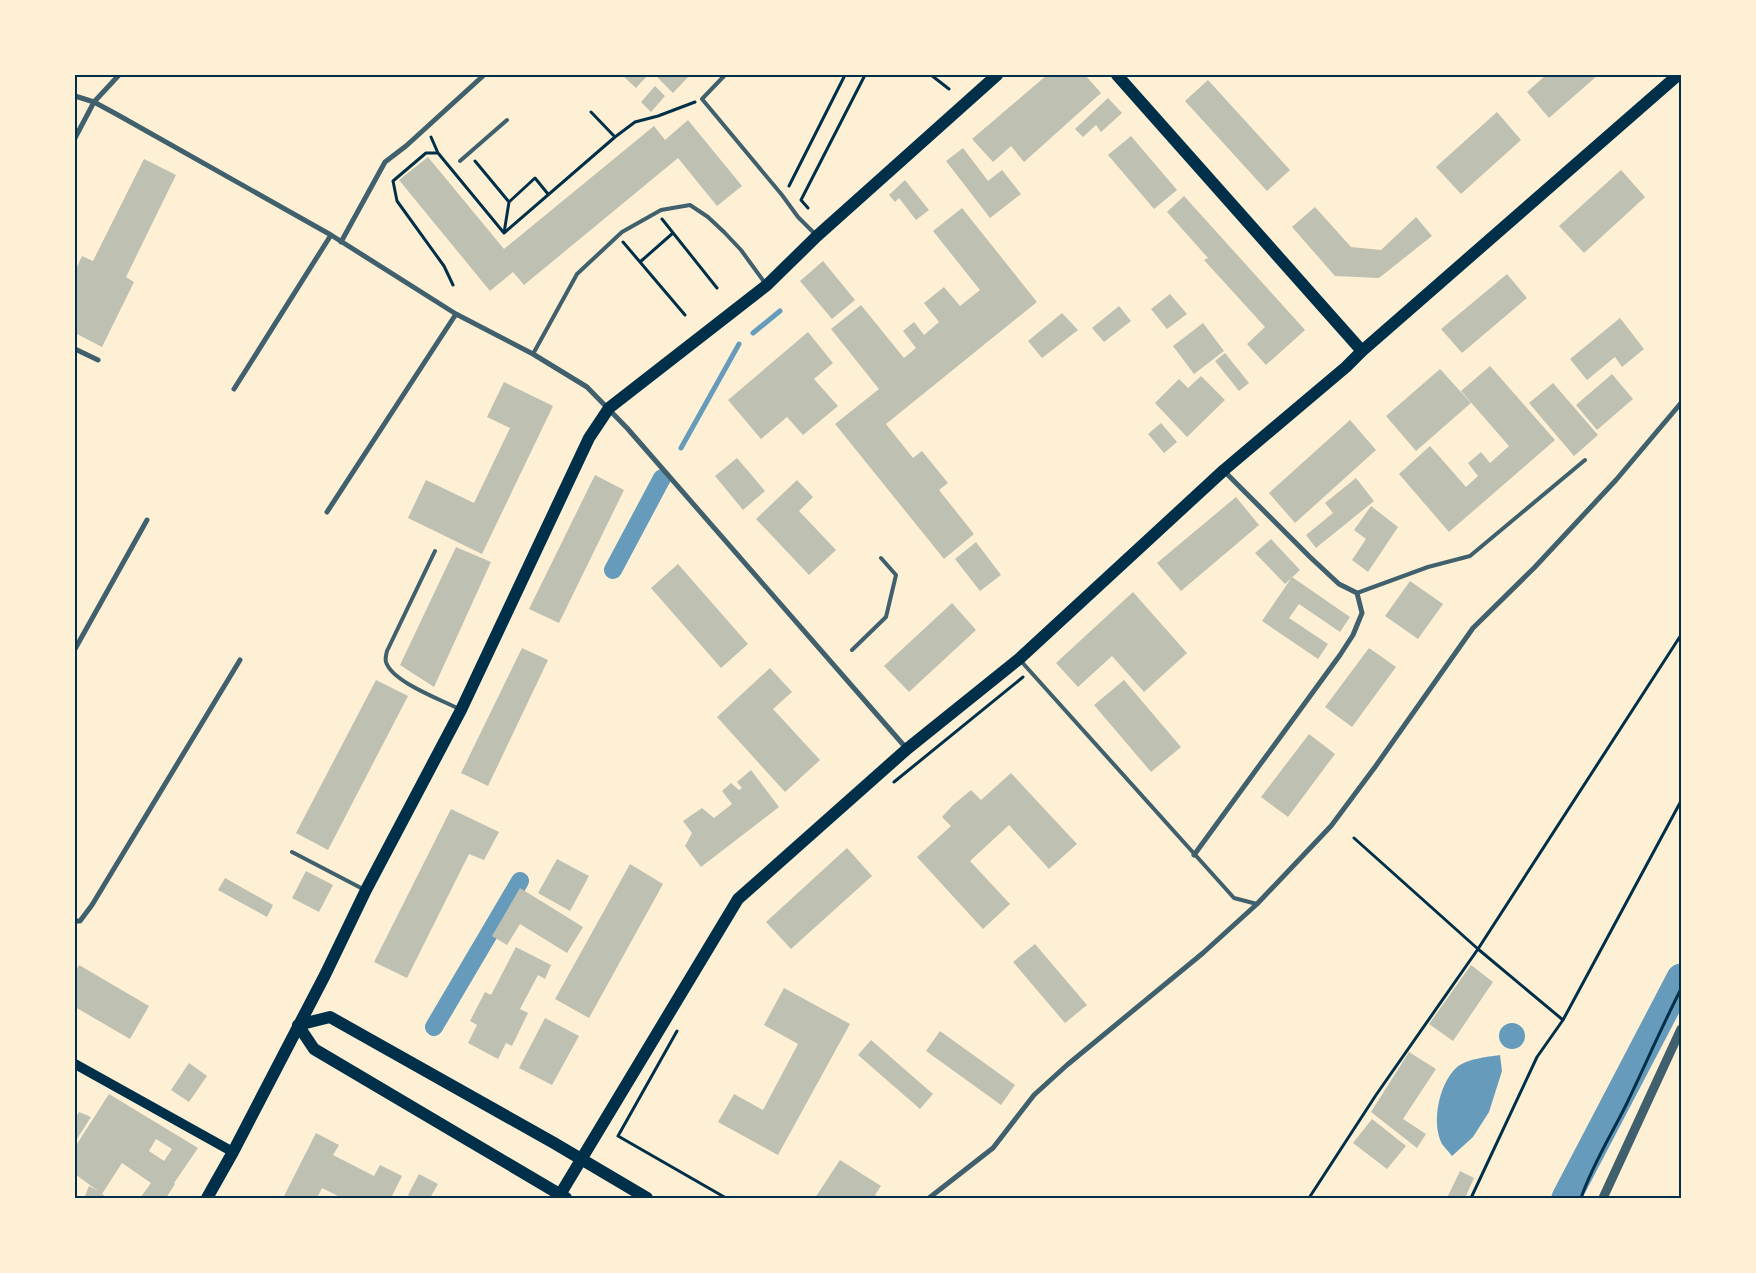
<svg xmlns="http://www.w3.org/2000/svg" width="1756" height="1273" viewBox="0 0 1756 1273" font-family="Commissioner,sans-serif">
	<style>
		.water { fill: #669bbc }
		.lines { fill: none; stroke-linecap: round; stroke-linejoin: round }
		.stream { stroke: #669bbc; stroke-width: 5 }
		.canal { stroke: #669bbc; stroke-width: 18 }
		.river { stroke: #669bbc; stroke-width: 29 }
		.building { fill: #bec0b2; fill-rule: evenodd }
		.path { stroke: #003049; stroke-width: 3 }
		.service { stroke: #3f606c; stroke-width: 4 }
		.minor { stroke: #3f606c; stroke-width: 5 }
		.tertiary { stroke: #3f606c; stroke-width: 9 }
		.secondary { stroke: #003049; stroke-width: 10 }
		.primary { stroke: #003049; stroke-width: 12 }
		.neatline { fill: none; stroke: #003049; stroke-width: 2 }
	</style>
	<rect width="100%" height="100%" fill="#fdf0d5"/>
	<path class="water" d="M1499 1036a13 13 0 1 1 26 0a13 13 0 1 1-26 0Z
		M 1500,1055 L 1502,1071 L 1489,1112 L 1473,1137 L 1452,1156 C 1449,1152 1445,1148 1442,1144 C 1431,1123 1439,1084 1456,1068 C 1465,1059 1487,1057 1500,1055 Z"/>
	<g class="lines">
		<path class="stream" d="M 753,333 L 780,311
			M 681,448 L 739,344"/>
		<path class="canal" d="M 613,570 L 662,478
			M 434,1027 L 520,881"/>
		<path class="river" d="M 1566,1198 L 1681,978"/>
	</g>
	<path class="building" d="M 622,75 L 648,75 L 636,88 Z
		M 655,75 L 690,75 L 673,93 Z
		M 1047,75 L 1085,75 L 1101,93 L 1024,162 L 1011,146 L 993,162 L 972,139 Z
		M 1546,75 L 1598,75 L 1549,118 L 1527,92 Z
		M 1208,80 L 1290,170 L 1267,191 L 1185,101 Z
		M 655,86 L 665,96 L 651,112 L 641,102 Z
		M 1108,98 L 1122,113 L 1101,132 L 1096,125 L 1083,137 L 1075,129 Z
		M 1497,112 L 1521,140 L 1461,194 L 1436,167 Z
		M 688,120 L 742,186 L 717,206 L 678,158 L 524,285 L 513,272 L 490,291 L 399,180 L 428,157 L 504,249 L 654,126 L 665,140 Z
		M 1131,136 L 1177,190 L 1154,209 L 1108,155 Z
		M 963,148 L 988,181 L 1002,170 L 1021,194 L 990,218 L 946,161 Z
		M 144,159 L 176,175 L 126,277 L 134,282 L 102,347 L 75,333 L 75,271 L 82,256 L 93,261 Z
		M 1621,170 L 1645,197 L 1584,253 L 1559,226 Z
		M 905,180 L 929,210 L 916,220 L 899,198 L 895,202 L 889,195 Z
		M 1184,196 L 1305,330 L 1266,365 L 1247,344 L 1265,327 L 1204,260 L 1208,258 L 1167,212 Z
		M 1315,207 L 1351,247 L 1381,250 L 1416,217 L 1432,236 L 1379,278 L 1335,276 L 1292,227 Z
		M 962,208 L 1037,302 L 886,424 L 913,458 L 922,451 L 948,483 L 939,490 L 974,534 L 944,559 L 835,424 L 879,389 L 831,329 L 861,305 L 904,358 L 916,348 L 903,331 L 914,322 L 924,335 L 939,322 L 924,303 L 944,287 L 960,306 L 980,290 L 933,231 Z
		M 823,261 L 855,300 L 832,319 L 800,281 Z
		M 1507,274 L 1527,298 L 1462,353 L 1441,329 Z
		M 1170,294 L 1187,314 L 1167,329 L 1151,309 Z
		M 1119,306 L 1131,321 L 1104,342 L 1092,328 Z
		M 1062,313 L 1078,330 L 1042,358 L 1028,341 Z
		M 1620,318 L 1644,349 L 1622,367 L 1615,357 L 1587,380 L 1570,359 Z
		M 1203,323 L 1224,351 L 1194,374 L 1173,346 Z
		M 808,332 L 833,363 L 814,379 L 838,406 L 803,435 L 787,417 L 761,439 L 728,400 Z
		M 1225,353 L 1249,383 L 1239,391 L 1215,361 Z
		M 1490,366 L 1555,440 L 1449,532 L 1399,474 L 1430,446 L 1466,487 L 1478,476 L 1468,463 L 1481,452 L 1490,463 L 1509,446 L 1461,391 Z
		M 1440,369 L 1471,403 L 1416,451 L 1386,416 Z
		M 1612,374 L 1633,399 L 1597,430 L 1576,405 Z
		M 1201,376 L 1225,400 L 1187,437 L 1155,403 L 1179,379 L 1188,388 Z
		M 504,382 L 553,406 L 482,554 L 408,518 L 426,480 L 474,503 L 510,428 L 487,417 Z
		M 1553,383 L 1598,435 L 1574,456 L 1529,403 Z
		M 1350,420 L 1376,450 L 1295,523 L 1269,493 Z
		M 1161,423 L 1177,442 L 1164,453 L 1148,434 Z
		M 737,458 L 765,491 L 743,510 L 715,476 Z
		M 595,475 L 624,490 L 559,623 L 529,609 Z
		M 1356,478 L 1374,501 L 1316,548 L 1306,535 L 1333,513 L 1325,503 Z
		M 797,480 L 813,497 L 799,511 L 836,550 L 809,575 L 756,519 Z
		M 1236,497 L 1259,525 L 1181,591 L 1157,563 Z
		M 1371,506 L 1398,527 L 1368,572 L 1352,560 L 1366,539 L 1354,530 Z
		M 1271,539 L 1300,570 L 1285,584 L 1255,553 Z
		M 976,542 L 1001,575 L 980,591 L 955,559 Z
		M 456,547 L 491,562 L 434,687 L 400,665 Z
		M 678,564 L 748,644 L 721,668 L 651,588 Z
		M 1292,577 L 1350,617 L 1340,632 L 1299,604 L 1289,618 L 1328,644 L 1318,659 L 1262,621 Z
		M 1410,581 L 1443,604 L 1418,639 L 1385,616 Z
		M 1133,592 L 1187,653 L 1144,692 L 1112,656 L 1078,687 L 1056,663 Z
		M 952,603 L 976,630 L 909,692 L 884,666 Z
		M 522,648 L 548,660 L 488,786 L 461,773 Z
		M 1369,648 L 1396,667 L 1352,727 L 1325,707 Z
		M 770,668 L 792,692 L 773,709 L 820,760 L 785,792 L 717,717 Z
		M 376,680 L 408,696 L 328,850 L 296,833 Z
		M 1124,680 L 1181,747 L 1151,772 L 1094,705 Z
		M 1309,734 L 1335,754 L 1288,817 L 1261,797 Z
		M 751,770 L 779,807 L 701,867 L 685,846 L 692,833 L 683,821 L 702,808 L 714,818 L 732,804 L 722,791 L 731,783 L 739,790 L 742,788 L 737,782 Z
		M 1011,773 L 1077,844 L 1049,869 L 1009,825 L 970,861 L 1010,904 L 983,929 L 917,857 L 951,826 L 942,817 L 953,805 L 971,790 L 981,800 Z
		M 451,809 L 499,832 L 484,860 L 469,854 L 407,978 L 374,962 Z
		M 847,848 L 872,876 L 791,949 L 766,922 Z
		M 557,859 L 589,876 L 570,911 L 538,893 Z
		M 630,864 L 663,884 L 589,1018 L 555,999 Z
		M 306,871 L 333,885 L 319,912 L 292,898 Z
		M 225,878 L 273,905 L 267,917 L 218,890 Z
		M 520,888 L 583,927 L 567,953 L 520,924 L 507,945 L 492,936 Z
		M 1035,944 L 1087,1005 L 1065,1023 L 1013,962 Z
		M 516,947 L 551,965 L 545,979 L 538,975 L 520,1009 L 528,1013 L 512,1046 L 506,1043 L 498,1059 L 468,1043 L 477,1025 L 470,1021 L 485,992 L 491,995 Z
		M 79,965 L 149,1006 L 130,1039 L 75,1007 L 75,972 Z
		M 1471,965 L 1493,982 L 1453,1041 L 1429,1024 Z
		M 784,988 L 850,1024 L 778,1155 L 718,1122 L 734,1094 L 763,1110 L 798,1044 L 764,1025 Z
		M 545,1018 L 579,1036 L 552,1085 L 519,1068 Z
		M 940,1031 L 1015,1085 L 1001,1105 L 926,1051 Z
		M 871,1040 L 933,1094 L 920,1109 L 858,1055 Z
		M 1409,1052 L 1436,1069 L 1403,1119 L 1426,1134 L 1417,1148 L 1371,1112 Z
		M 189,1063 L 207,1076 L 189,1102 L 171,1090 Z
		M 109,1094 L 198,1148 L 174,1183 L 175,1184 L 166,1198 L 140,1198 L 151,1183 L 122,1163 L 102,1194 L 108,1198 L 88,1198 L 85,1196 L 89,1186 L 98,1191 L 75,1174 L 75,1147 ZM 156,1139 L 172,1149 L 164,1161 L 149,1151 Z
		M 79,1112 L 91,1117 L 75,1142 L 75,1119 Z
		M 1372,1119 L 1406,1146 L 1387,1169 L 1353,1143 Z
		M 316,1133 L 339,1145 L 333,1155 L 374,1176 L 380,1165 L 402,1176 L 391,1198 L 342,1198 L 322,1188 L 317,1198 L 283,1198 Z
		M 840,1160 L 881,1186 L 875,1195 L 881,1198 L 815,1198 Z
		M 1460,1171 L 1474,1178 L 1465,1198 L 1447,1198 Z
		M 419,1174 L 438,1184 L 430,1198 L 414,1198 L 408,1195 Z"/>
	<g class="lines">
		<path class="path" d="M 931,75 L 949,89
			M 591,112 L 615,137
			M 431,137 L 438,153 L 504,233 L 615,137 L 635,122 L 658,116 L 695,102
			M 438,153 L 426,153 L 393,181 L 397,201 L 444,266 L 453,285
			M 475,161 L 509,202 L 535,178 L 548,194
			M 789,186 L 845,75
			M 808,208 L 801,200 L 865,75
			M 662,219 L 717,288
			M 504,233 L 509,202
			M 623,242 L 685,315
			M 640,262 L 673,233
			M 894,782 L 1023,677
			M 1354,838 L 1478,949 L 1563,1020
			M 677,1031 L 618,1136 L 726,1198
			M 1309,1198 L 1376,1095 L 1478,949 L 1681,635
			M 1471,1198 L 1537,1057 L 1563,1020 L 1681,801
			M 1581,1198 C 1592,1166 1610,1137 1625,1107 C 1644,1068 1661,1028 1681,989"/>
		<path class="service" d="M 725,75 L 702,99 L 782,195 L 798,217 L 816,235
			M 460,161 L 507,120
			M 533,354 L 577,274 L 622,232 L 661,210 L 690,205 L 708,217 L 724,232 L 741,250 L 765,283
			M 435,551 L 387,651 C 386,655 385,658 386,662 C 392,682 442,700 459,709
			M 1357,593 L 1428,567 L 1470,556 L 1585,460
			M 852,650 L 886,617 L 896,575 L 881,558
			M 1020,660 L 1234,898 L 1257,904
			M 292,852 L 363,889"/>
		<path class="minor" d="M 75,96 L 94,102 L 118,115 L 331,235 L 456,314 L 533,354 L 587,387 L 627,428 L 907,749
			M 75,138 L 94,102 L 119,75
			M 341,242 L 385,162 L 406,146 L 484,75
			M 75,349 L 98,360
			M 234,389 L 331,235
			M 327,512 L 456,314
			M 75,649 L 147,520
			M 1194,855 L 1340,655 L 1353,635 L 1362,613 L 1357,593 L 1339,584 L 1310,557 L 1224,471
			M 75,921 L 80,921 L 92,905 L 240,660
			M 929,1198 L 993,1148 L 1034,1095 L 1067,1065 L 1203,953 L 1257,904 L 1331,826 L 1375,767 L 1473,628 L 1534,568 L 1616,480 L 1681,403"/>
		<path class="tertiary" d="M 1603,1198 L 1681,1029"/>
		<path class="secondary" d="M 75,1064 L 233,1152"/>
		<path class="primary" d="M 1117,75 L 1362,351
			M 298,1025 L 330,1017 L 554,1143 L 647,1198
			M 298,1025 L 314,1049 L 566,1198
			M 207,1198 L 233,1152 L 325,975 L 366,890 L 461,710 L 589,438 L 609,408 L 767,285 L 817,236 L 997,75
			M 558,1198 L 738,899 L 907,749 L 1019,659 L 1224,470 L 1346,367 L 1362,351 L 1678,75"/>
	</g>
	<rect width="1756" height="1273" fill="none" stroke="#fdf0d5" stroke-width="152"/>
	<rect x="76" y="76" width="1604" height="1121" class="neatline"/>
</svg>
